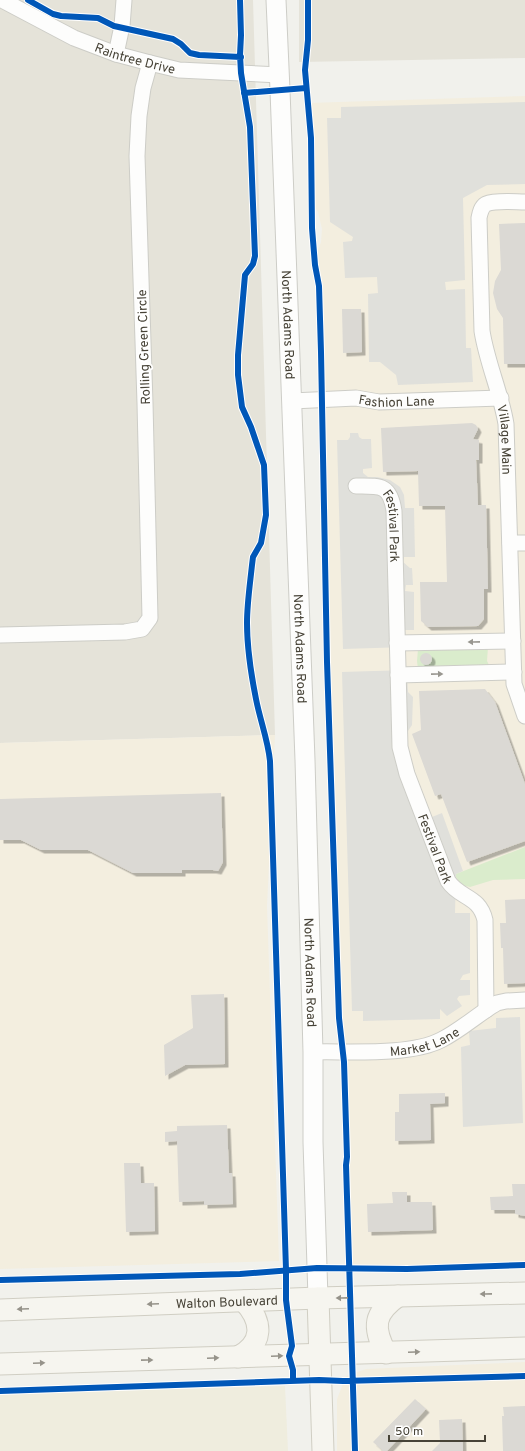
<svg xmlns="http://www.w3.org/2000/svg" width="525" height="1451" viewBox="0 0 525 1451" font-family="Overpass,sans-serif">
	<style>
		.residential { fill: #e5e3d9 }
		.commercial { fill: #f3eedf }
		.education { fill: #efedde }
		.green { fill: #daeccc }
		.parking { fill: #e0e0db }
		.building { fill: #dbd9d4; filter: url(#shadow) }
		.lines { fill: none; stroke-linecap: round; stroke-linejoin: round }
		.minor-casing { stroke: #cdcdc7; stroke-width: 17 }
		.tertiary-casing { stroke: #cdcdc7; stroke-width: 21 }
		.secondary-casing { stroke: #d0cec3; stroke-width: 23 }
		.minor { stroke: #fdfdfc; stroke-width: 15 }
		.tertiary { stroke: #fdfdfc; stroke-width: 19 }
		.secondary { stroke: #f6f5ef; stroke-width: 21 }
		.cycleway-casing { stroke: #fff; stroke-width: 8 }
		.cycleway { stroke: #0057b8; stroke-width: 6 }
		.oneway { fill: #999790 }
		.oneway2 { fill: #96938a }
		.labels { text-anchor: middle; stroke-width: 3.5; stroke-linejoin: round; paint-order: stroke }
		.street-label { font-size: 13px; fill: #474337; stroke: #fff }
	</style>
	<defs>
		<filter id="shadow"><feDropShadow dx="3.5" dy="3.5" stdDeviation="0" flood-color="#0004"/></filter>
	</defs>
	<rect width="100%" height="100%" fill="#f1f1ec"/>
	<path class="residential" d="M 0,0 L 253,0 L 275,735 L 0,743 Z
		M 299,0 L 525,0 L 525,58 L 299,62 Z"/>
	<path class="commercial" d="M 525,96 L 525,1263 L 460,1266 L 381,1266 L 351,1269 L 346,1060 L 342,1024 L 329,674 L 323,346 L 321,286 L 316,256 L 321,242 L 322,229 L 318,212 L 313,204 L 313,143 L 308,103 Z
		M 275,735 L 267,906 L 279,1261 L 0,1269 L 0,743 Z
		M 525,1362 L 525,1451 L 337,1451 L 337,1399 L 346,1376 L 366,1369 Z"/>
	<path class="education" d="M 285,1386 L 288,1451 L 0,1451 L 0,1394 Z"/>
	<path class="green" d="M 488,647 L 487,661 L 489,665 L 418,669 L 417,661 L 418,649 Z
		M 525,847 L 525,879 L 493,880 L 470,887 L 462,885 L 455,876 L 456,874 Z"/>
	<path class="parking" d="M 525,102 L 525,184 L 487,185 L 463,198 L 465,280 L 445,282 L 446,290 L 465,289 L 466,348 L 471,348 L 473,382 L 398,385 L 396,375 L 380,362 L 369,362 L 368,294 L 378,293 L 377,277 L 345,278 L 343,242 L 352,241 L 353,237 L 330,222 L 327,118 L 341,118 L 341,107 Z
		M 350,433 L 358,433 L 359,437 L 362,439 L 371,439 L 372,468 L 363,469 L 363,473 L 368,477 L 377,477 L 390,480 L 400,487 L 404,495 L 405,508 L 414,508 L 415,557 L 404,557 L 403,562 L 410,568 L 412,568 L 413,585 L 406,585 L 405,591 L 414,592 L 414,630 L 405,630 L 407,647 L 343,649 L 337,440 L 348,440 L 350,437 Z
		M 407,670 L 408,692 L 413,697 L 412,725 L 406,734 L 408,755 L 432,817 L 442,813 L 463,871 L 456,874 L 455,913 L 470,913 L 470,973 L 463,975 L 460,980 L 470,980 L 470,995 L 459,996 L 457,999 L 462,1006 L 447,1016 L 440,1009 L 440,1019 L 363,1021 L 363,1011 L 352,1011 L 342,672 Z
		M 520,1017 L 523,1123 L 463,1127 L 461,1047 L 470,1045 L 469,1031 L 496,1028 L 496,1018 Z"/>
	<path class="building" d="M 525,223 L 525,364 L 504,364 L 503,318 L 497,309 L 493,293 L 495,281 L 501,270 L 499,224 Z
		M 342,309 L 361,309 L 362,352 L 343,353 Z
		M 472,423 L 476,425 L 478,429 L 473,439 L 479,440 L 479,460 L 476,460 L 478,505 L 486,505 L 488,589 L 484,589 L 484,619 L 478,626 L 428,627 L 421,621 L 420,582 L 447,582 L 445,506 L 419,506 L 418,471 L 383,472 L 381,428 Z
		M420 659a6 6 0 1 1 12 0a6 6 0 1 1-12 0Z
		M 485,689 L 495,702 L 525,784 L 525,841 L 467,862 L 441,794 L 435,796 L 412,734 L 421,730 L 419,691 Z
		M 221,793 L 223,862 L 218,871 L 213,870 L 182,870 L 182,873 L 133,873 L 88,850 L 41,850 L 21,840 L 0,840 L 0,799 Z
		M 525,899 L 525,983 L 504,984 L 503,948 L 501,948 L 500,923 L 506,923 L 505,900 Z
		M 224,994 L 225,1064 L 185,1065 L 165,1076 L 164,1045 L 193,1028 L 191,995 Z
		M 445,1093 L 445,1103 L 430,1104 L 431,1140 L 395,1141 L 395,1112 L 399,1112 L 399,1094 Z
		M 227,1125 L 229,1173 L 232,1173 L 233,1204 L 204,1205 L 204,1201 L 179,1202 L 177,1141 L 165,1142 L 165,1132 L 177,1131 L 177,1126 Z
		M 124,1163 L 140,1163 L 141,1183 L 154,1183 L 155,1231 L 126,1232 Z
		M 512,1184 L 525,1184 L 525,1216 L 515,1214 L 515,1210 L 491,1210 L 490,1197 L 513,1196 Z
		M 392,1192 L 407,1192 L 407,1202 L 432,1202 L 433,1230 L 368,1232 L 367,1204 L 393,1203 Z
		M 415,1399 L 426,1409 L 387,1451 L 383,1451 L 373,1442 Z
		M 525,1406 L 525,1451 L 503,1451 L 502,1416 L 504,1416 L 503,1407 Z
		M 462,1419 L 463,1451 L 432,1451 L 440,1443 L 439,1420 Z"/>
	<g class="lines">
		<g class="minor-casing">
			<g id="minor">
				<path id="s1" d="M 2,0 L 74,38 L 116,54 L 150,63 L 179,70 L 280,75"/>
				<path d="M 116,54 L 122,26 L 124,0"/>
				<path id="s2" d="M 525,202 C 515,202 495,200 486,204 C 481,207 480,213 479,218 L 482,331 C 487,363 501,393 506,424 L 514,684 L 525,716"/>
				<path id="s3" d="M 292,401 L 356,398 L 379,402 L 501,398"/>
				<path id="s4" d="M 356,486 C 380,486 390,484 394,511 L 400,747 L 407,774 L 448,881 C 460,899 479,895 485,920 L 486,1010"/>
				<path d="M 510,543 L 525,543"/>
				<path d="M 0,635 L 125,632 L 142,629 L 150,618 L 145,403 L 137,156 L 139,116 L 143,88 L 150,63"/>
				<path d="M 397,643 L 513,641"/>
				<path d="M 398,675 L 514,672"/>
				<path id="s5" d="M 313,1052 C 349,1051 410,1056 441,1040 C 461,1030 478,1014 497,1003 L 506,1001 L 525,1000"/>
			</g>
		</g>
		<g class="tertiary-casing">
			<g id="tertiary">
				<path id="s6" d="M 276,0 L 280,90 L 305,760 L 313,1052 L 313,1142 L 318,1298"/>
			</g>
		</g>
		<g class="secondary-casing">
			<g id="secondary">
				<path d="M 318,1298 L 323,1451"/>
				<path id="s7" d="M 0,1310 L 318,1298 L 525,1293"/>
				<path d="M 386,1353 C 372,1327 374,1313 398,1296"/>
				<path d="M 238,1357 C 264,1343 263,1322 244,1301"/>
				<path d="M 0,1364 L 525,1348"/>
			</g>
		</g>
		<use href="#minor" class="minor"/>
		<use href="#tertiary" class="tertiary"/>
		<use href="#secondary" class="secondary"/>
		<g class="cycleway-casing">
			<path id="cycleway" d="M 28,0 L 53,14 L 61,16 L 98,18 L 114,26 L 173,39 L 181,44 L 190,53 L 199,55 L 241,57
				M 240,0 L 241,35 L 240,55 L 241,73 L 250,127 L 255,256 L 253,264 L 245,275 L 238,355 L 238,375 L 242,407 L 251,427 L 264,465 L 266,515 L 261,543 L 253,557 L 252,565 C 250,584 247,604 247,623 C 247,648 251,674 256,699 C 260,720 268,740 270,761 L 286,1270 L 286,1300 L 292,1346 L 289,1356 L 293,1370 L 293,1381
				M 308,0 L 308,40 L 305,70 L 311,138 L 312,228 L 315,265 L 319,286 L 321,352 L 327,662 L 339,1018 L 344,1062 L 347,1157 L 346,1165 L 355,1451
				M 244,93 L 306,88
				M 0,1280 L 240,1274 L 317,1268 L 407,1269 L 525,1265
				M 0,1391 L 319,1380 L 343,1381 L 525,1376"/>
		</g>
		<use href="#cycleway" class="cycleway"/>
	</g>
	<defs><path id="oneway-solid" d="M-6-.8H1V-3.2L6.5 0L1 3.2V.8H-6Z"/></defs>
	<g class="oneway">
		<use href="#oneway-solid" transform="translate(474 642) rotate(179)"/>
		<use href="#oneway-solid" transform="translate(437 674) rotate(-1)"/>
	</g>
	<g class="oneway2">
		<use href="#oneway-solid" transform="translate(486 1294) rotate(179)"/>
		<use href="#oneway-solid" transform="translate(342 1298) rotate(179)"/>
		<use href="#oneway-solid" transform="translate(153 1304) rotate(178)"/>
		<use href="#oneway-solid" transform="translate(23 1309) rotate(178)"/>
		<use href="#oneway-solid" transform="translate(414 1352) rotate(-2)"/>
		<use href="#oneway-solid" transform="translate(277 1356) rotate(-2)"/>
		<use href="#oneway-solid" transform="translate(213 1358) rotate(-2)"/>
		<use href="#oneway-solid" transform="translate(147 1360) rotate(-1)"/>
		<use href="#oneway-solid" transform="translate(39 1363) rotate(-2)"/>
	</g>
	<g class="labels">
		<g class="street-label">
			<text dy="5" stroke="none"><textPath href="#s1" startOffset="146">Raintree Drive</textPath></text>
			<text dy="5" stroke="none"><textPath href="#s6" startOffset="325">North Adams Road</textPath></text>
			<text transform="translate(143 347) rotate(-92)" y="5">Rolling Green Circle</text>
			<text dy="5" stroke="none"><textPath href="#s3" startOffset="105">Fashion Lane</textPath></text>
			<text dy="5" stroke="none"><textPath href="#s2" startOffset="280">Village Main</textPath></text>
			<text dy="5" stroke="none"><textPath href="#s4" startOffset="68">Festival Park</textPath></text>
			<text dy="5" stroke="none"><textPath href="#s6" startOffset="649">North Adams Road</textPath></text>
			<text dy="5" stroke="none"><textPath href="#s4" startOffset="397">Festival Park</textPath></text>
			<text dy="5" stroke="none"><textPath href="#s6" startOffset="973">North Adams Road</textPath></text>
			<text dy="5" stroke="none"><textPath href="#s5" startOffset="113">Market Lane</textPath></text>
			<text dy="5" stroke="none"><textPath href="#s7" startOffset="227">Walton Boulevard</textPath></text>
		</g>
	</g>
	<path d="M389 1435v6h96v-6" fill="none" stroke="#474337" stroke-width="2"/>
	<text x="395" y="1435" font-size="12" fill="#474337" stroke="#ffffff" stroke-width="3" paint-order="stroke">50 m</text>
</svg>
